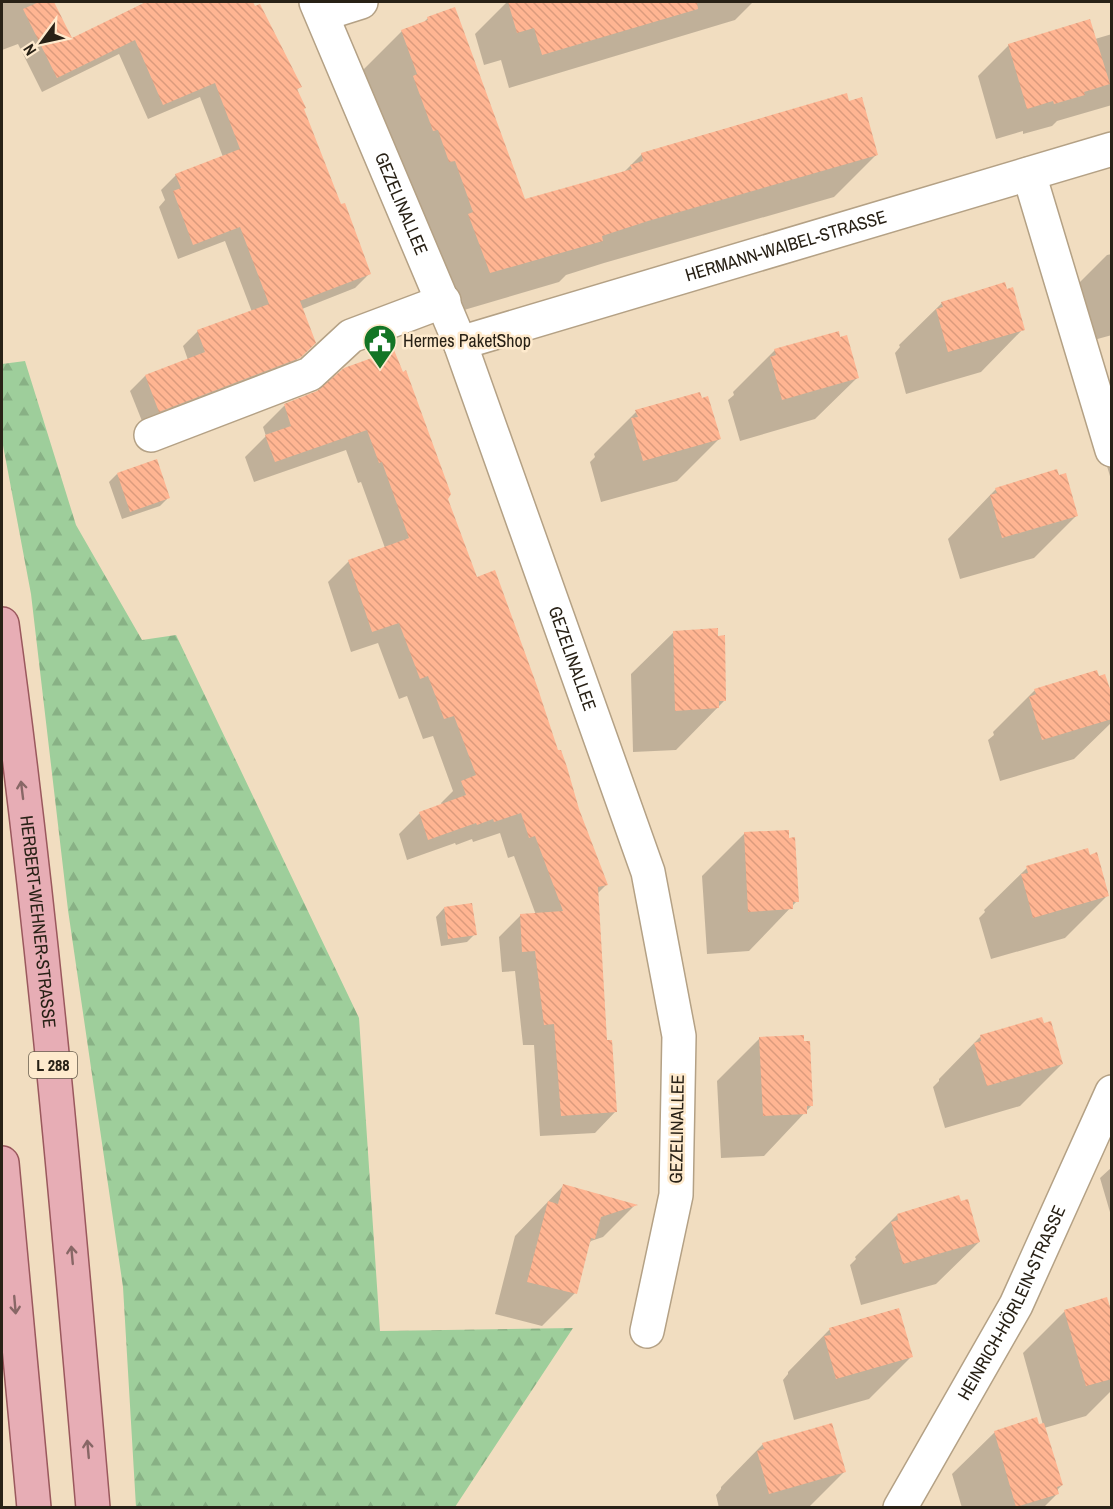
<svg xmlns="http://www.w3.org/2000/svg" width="1113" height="1509" viewBox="0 0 1113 1509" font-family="'Archivo Narrow',sans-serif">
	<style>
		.forest { fill: url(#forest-firs) }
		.shadow { fill: #0003 }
		.building { fill: url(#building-back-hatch) }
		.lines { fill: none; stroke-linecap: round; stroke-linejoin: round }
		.minor-casing { stroke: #b4a185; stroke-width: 36 }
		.major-casing { stroke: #9a585d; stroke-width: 36 }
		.minor { stroke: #fff; stroke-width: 33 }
		.major { stroke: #e7adb5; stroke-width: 33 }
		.oneway { stroke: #886766 }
		.labels { text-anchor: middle; stroke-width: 5; stroke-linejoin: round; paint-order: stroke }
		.shield { fill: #feeacd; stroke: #685d4d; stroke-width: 1.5 }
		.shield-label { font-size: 16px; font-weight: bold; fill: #282116 }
		.street-label { font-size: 18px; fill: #282116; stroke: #feeacd }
		.poi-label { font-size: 18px; fill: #282116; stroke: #feeacd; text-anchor: start }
	</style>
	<defs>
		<pattern id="forest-firs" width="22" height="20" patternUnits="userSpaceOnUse" patternTransform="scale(1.5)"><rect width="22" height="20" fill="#9ece9b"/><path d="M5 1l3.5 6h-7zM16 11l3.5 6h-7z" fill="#88b185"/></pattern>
		<pattern id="building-back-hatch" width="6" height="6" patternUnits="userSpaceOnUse" patternTransform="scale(1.5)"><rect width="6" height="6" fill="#ffb592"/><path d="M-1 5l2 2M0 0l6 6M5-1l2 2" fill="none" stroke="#db9b7d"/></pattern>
	</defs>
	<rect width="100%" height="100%" fill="#f1ddc0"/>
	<path class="forest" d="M 25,361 L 76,525 L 142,640 L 176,635 L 359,1018 L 380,1331 L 573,1328 L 455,1507 L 136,1507 L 123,1287 L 68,910 L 31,594 L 2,440 L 2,364 Z"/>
	<path class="shadow" d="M 2,2 L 53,2 L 71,40 L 146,2 L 238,2 L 240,10 L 300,87 L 296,91 L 303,110 L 340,206 L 370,273 L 355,288 L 302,309 L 299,358 L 283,372 L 144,426 L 130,391 L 145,376 L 188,360 L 183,346 L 198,331 L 252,312 L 225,241 L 178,259 L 159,207 L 165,200 L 161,190 L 176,175 L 223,157 L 200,97 L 148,119 L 119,54 L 42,92 L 18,44 L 2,50 Z
		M 507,2 L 753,2 L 735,20 L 509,88 L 501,60 L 484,65 L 475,34 Z
		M 428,18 L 524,201 L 623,173 L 642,154 L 848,103 L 877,154 L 834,197 L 604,263 L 566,275 L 559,282 L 447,315 L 360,73 L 402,31 L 422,24 Z
		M 1112,34 L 1112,105 L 1057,121 L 1052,126 L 1023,134 L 1023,131 L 996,139 L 978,76 L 1009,45 L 1095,39 Z
		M 1112,254 L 1112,335 L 1072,346 L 1065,297 L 1107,255 Z
		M 942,303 L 1023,329 L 981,372 L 906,394 L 895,353 L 900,347 L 899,345 Z
		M 775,350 L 858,377 L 815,419 L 740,441 L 728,400 L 734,395 L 733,392 Z
		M 345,369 L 446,499 L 476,579 L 578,809 L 606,885 L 597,894 L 606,1042 L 616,1111 L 595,1133 L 540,1136 L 534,1045 L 523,1045 L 515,971 L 502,972 L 499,937 L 520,916 L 536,915 L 514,856 L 508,858 L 500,833 L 473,842 L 472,839 L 456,845 L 455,843 L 407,860 L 399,834 L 420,813 L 442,805 L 441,803 L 453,791 L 433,736 L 423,739 L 407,696 L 399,699 L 378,643 L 351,652 L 328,582 L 349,561 L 385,548 L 361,482 L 358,483 L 346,450 L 254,482 L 245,457 L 266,436 L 263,427 L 284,406 L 318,393 Z
		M 636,412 L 719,439 L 677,481 L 601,502 L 590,462 L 595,457 L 594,454 Z
		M 1112,448 L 1112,483 L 1104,456 Z
		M 117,474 L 168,498 L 160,506 L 122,519 L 109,482 Z
		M 996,489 L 1076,516 L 1034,558 L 960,579 L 948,539 Z
		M 674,632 L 724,701 L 676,750 L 633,752 L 631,674 Z
		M 1035,690 L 1112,700 L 1112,722 L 1074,759 L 1000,781 L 988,740 L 994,735 L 993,732 Z
		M 744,834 L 797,901 L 749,951 L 707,954 L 702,876 Z
		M 1027,868 L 1108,895 L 1065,938 L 991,959 L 979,918 L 985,912 L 984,910 Z
		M 444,908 L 475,934 L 467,942 L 441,946 L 436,917 Z
		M 981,1036 L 1062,1064 L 1020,1106 L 945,1128 L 933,1087 L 939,1081 L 939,1079 Z
		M 760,1038 L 812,1105 L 764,1156 L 721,1158 L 717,1081 Z
		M 1112,1167 L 1112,1219 L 1100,1178 Z
		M 563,1186 L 635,1205 L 603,1237 L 591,1241 L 588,1245 L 575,1293 L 542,1326 L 495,1314 L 515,1236 Z
		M 898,1214 L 979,1242 L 936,1284 L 861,1305 L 850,1265 L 856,1259 L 855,1257 Z
		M 1112,1305 L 1112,1390 L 1086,1416 L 1044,1428 L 1062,1485 L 1056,1491 L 1057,1494 L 1043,1508 L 962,1508 L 952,1474 L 995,1432 L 1043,1425 L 1023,1353 L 1065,1311 Z
		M 830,1329 L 911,1357 L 869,1399 L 794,1420 L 783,1380 L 788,1374 L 788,1372 Z
		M 763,1444 L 844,1472 L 808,1508 L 719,1508 L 716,1495 L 721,1489 L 721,1487 Z"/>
	<path class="building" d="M 39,2 L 54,2 L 72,38 L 146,2 L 253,2 L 255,6 L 260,4 L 302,87 L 297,89 L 306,108 L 304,109 L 341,204 L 345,203 L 371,274 L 300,301 L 316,343 L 300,358 L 159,412 L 145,375 L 205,352 L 197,330 L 269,304 L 240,227 L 193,245 L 173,191 L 181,188 L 175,174 L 240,149 L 215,83 L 163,105 L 135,40 L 57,78 L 23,9 Z
		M 508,2 L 697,2 L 698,9 L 542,55 L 534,28 L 517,33 Z
		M 455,7 L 525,199 L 632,169 L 630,165 L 643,161 L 641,153 L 847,93 L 849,101 L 862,97 L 878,155 L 648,221 L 602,236 L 603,241 L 490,273 L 468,214 L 473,212 L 455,161 L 449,162 L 438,130 L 433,131 L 413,76 L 417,74 L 401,30 L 428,20 L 427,17 Z
		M 1090,19 L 1110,84 L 1084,92 L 1085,95 L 1054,104 L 1053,101 L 1027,109 L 1008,44 Z
		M 1005,282 L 1007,289 L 1013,287 L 1025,330 L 948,352 L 936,309 L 943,307 L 941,302 Z
		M 839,331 L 840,337 L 847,335 L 859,378 L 782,400 L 770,357 L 776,355 L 774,349 Z
		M 394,350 L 403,372 L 406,370 L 451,494 L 448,499 L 477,577 L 495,570 L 537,686 L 558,750 L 561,750 L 567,767 L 579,809 L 608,885 L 598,887 L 607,1040 L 612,1040 L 617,1112 L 561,1116 L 554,1024 L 544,1025 L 535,951 L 522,952 L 520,914 L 563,911 L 535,836 L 529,838 L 521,813 L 494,822 L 493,819 L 477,825 L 476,823 L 428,840 L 419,812 L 466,795 L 461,781 L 476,775 L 454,716 L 444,719 L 428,676 L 420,679 L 399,623 L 372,632 L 348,560 L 409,538 L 382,462 L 379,463 L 367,430 L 275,462 L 265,435 L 291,426 L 284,404 L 317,391 L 344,368 Z
		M 700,392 L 702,398 L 708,396 L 721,439 L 643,461 L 631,418 L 638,417 L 635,410 Z
		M 157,459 L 170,498 L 130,512 L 117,473 Z
		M 1057,469 L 1059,475 L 1066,473 L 1078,516 L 1002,538 L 990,495 L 997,493 L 995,488 Z
		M 718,628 L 718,636 L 725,635 L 726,701 L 719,701 L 719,708 L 675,711 L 673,631 Z
		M 1097,670 L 1099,676 L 1105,674 L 1112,695 L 1112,719 L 1042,740 L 1029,697 L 1036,694 L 1034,689 Z
		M 789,830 L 789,838 L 795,837 L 799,902 L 793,902 L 793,909 L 748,912 L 744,832 Z
		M 1088,848 L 1090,855 L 1097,852 L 1109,896 L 1033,918 L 1021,874 L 1028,873 L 1026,866 Z
		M 472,903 L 477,935 L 448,939 L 444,907 Z
		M 1042,1017 L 1044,1023 L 1051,1021 L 1063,1064 L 987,1086 L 974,1043 L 981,1041 L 980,1035 Z
		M 804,1035 L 804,1041 L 810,1041 L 813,1106 L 807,1106 L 807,1114 L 763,1116 L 759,1037 Z
		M 563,1184 L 638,1205 L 601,1217 L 595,1239 L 591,1238 L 577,1294 L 527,1282 L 548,1201 L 558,1204 Z
		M 959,1195 L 961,1201 L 968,1199 L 980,1242 L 903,1264 L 891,1222 L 898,1220 L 897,1214 Z
		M 1107,1297 L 1112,1314 L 1112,1379 L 1086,1386 L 1064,1310 Z
		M 899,1308 L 913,1357 L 836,1379 L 824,1336 L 831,1335 L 829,1328 Z
		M 1037,1417 L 1039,1424 L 1044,1423 L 1063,1485 L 1057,1487 L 1059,1494 L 1016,1507 L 994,1431 Z
		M 832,1423 L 846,1472 L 769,1494 L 757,1451 L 764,1449 L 762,1443 Z"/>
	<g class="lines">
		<g class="minor-casing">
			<g id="minor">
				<path id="s1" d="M 316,2 L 460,343 L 648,872 L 679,1036 L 676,1195 L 647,1331"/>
				<path d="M 323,14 L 361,2"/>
				<path d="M 1029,174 L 1112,450"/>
				<path id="s2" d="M 460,343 L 1112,149"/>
				<path d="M 151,435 L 310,374 L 351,336 L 444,301"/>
				<path id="s3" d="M 900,1508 L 1016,1305 L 1112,1092"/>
			</g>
		</g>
		<g class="major-casing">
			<g id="major">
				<path id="s4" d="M 2,624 C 42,917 68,1212 93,1508"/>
				<path d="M 2,1163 L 34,1508"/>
			</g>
		</g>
		<use href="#minor" class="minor"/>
		<use href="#major" class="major"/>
	</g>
	<defs><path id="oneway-shaft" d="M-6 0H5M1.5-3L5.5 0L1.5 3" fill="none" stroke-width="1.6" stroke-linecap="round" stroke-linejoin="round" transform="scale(1.5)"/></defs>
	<g class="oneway">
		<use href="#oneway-shaft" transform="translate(22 790) rotate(-97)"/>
		<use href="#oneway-shaft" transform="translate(72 1255) rotate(-95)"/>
		<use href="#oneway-shaft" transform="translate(15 1305) rotate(85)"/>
		<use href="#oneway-shaft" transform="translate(88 1449) rotate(-95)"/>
	</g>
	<defs>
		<g id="civic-pin" transform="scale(1.725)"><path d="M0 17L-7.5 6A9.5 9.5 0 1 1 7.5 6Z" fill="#137525" stroke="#feeacd"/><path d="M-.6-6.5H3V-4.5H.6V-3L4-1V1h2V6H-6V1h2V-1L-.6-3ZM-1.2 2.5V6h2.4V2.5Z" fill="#fff"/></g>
	</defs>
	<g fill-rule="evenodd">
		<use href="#civic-pin" x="380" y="341"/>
	</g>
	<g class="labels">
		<rect class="shield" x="29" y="1052" width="48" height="26" rx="4.5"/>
		<g class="shield-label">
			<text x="53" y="1071">L 288</text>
		</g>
		<g class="street-label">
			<text dy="6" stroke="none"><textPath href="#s1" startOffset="219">GEZELINALLEE</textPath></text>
			<text dy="6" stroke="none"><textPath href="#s2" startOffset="340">HERMANN-WAIBEL-STRASSE</textPath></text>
			<text dy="6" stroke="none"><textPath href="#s1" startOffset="705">GEZELINALLEE</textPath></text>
			<text dy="6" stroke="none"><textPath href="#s4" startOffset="300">HERBERT-WEHNER-STRASSE</textPath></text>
			<text transform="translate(677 1129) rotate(-89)" y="6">GEZELINALLEE</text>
			<text dy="6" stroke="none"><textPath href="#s3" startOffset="234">HEINRICH-HÖRLEIN-STRASSE</textPath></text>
		</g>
		<g class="poi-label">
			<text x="403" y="347">Hermes PaketShop</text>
		</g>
	</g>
	<rect width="1113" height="1509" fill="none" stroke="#282116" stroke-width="6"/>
	<g transform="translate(42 42) rotate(237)" stroke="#feeacd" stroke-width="4.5" paint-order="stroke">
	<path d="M0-4.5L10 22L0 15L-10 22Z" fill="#282116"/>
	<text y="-9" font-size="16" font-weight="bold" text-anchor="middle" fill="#282116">N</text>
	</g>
</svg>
